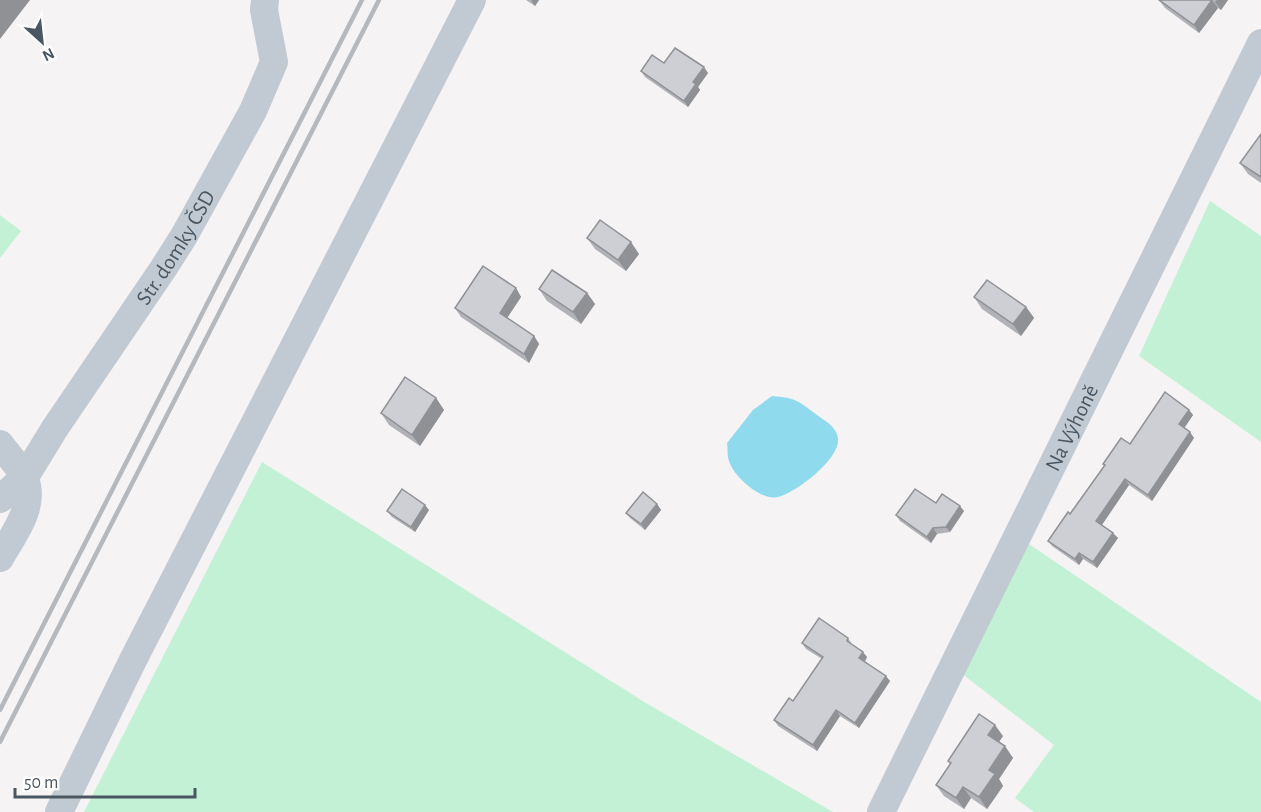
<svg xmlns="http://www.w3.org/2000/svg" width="1261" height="812" viewBox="0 0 1261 812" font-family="'Alegreya Sans',sans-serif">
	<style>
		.green { fill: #c3f1d5 }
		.water { fill: #90daee }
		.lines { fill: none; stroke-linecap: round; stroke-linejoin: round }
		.minor { stroke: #c1cad2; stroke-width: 28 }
		.rail { stroke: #b5b8bd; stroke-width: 4.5 }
		.wall { fill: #b0b2b7 }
		.shaded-wall { fill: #909195 }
		.building { fill: #cdcfd5; stroke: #909195; stroke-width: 1.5 }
		.labels { text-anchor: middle; stroke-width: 6; stroke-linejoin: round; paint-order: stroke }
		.street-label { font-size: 22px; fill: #4a5661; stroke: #fff }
	</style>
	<rect width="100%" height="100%" fill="#f5f3f3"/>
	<path class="green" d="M 1210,201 L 1261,236 L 1261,442 L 1139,356 Z
		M 0,215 L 21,231 L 0,258 Z
		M 262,462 L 646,703 L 833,812 L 84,812 Z
		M 1029,544 L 1261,702 L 1261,812 L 1034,812 L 1015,798 L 1054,745 L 961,673 Z"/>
	<path class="water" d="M 772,396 C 796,398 797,400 817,415 C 825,421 836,426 838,438 C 841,458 796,493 778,497 C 761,501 734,477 729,461 C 727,456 728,449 727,443 L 753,410 Z"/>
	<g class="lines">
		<g class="minor">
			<path d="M 0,444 C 8,455 20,467 25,479 C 36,507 13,535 0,558"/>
			<path id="s1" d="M 0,499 L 25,477 L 55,428 L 163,269 L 184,236 L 253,111 L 274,62 L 264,10 L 265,0"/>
			<path d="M 59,812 L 133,660 L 472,0"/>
			<path id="s2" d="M 881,812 L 1261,43"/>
		</g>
		<path class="rail" d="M 0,710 L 362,0
			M 0,742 L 379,0"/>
	</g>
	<path class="wall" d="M 526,0 L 539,0 L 535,6 Z
		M 1159,0 L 1228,0 L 1221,10 L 1218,8 L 1199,33 L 1165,8 Z
		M 664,63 L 708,73 L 698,87 L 700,90 L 688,107 L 645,77 L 641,71 Z
		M 1261,134 L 1261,183 L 1248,174 L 1240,163 Z
		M 587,238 L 639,254 L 626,271 L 595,249 Z
		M 516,288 L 521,297 L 507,318 L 534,336 L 539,344 L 529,363 L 461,317 L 455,308 Z
		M 539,289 L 587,293 L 595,304 L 581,324 L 547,301 Z
		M 974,297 L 1026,307 L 1034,318 L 1021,336 L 982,309 Z
		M 436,398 L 444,410 L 420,446 L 389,425 L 381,413 Z
		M 1189,410 L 1193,415 L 1184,428 L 1194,438 L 1152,501 L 1129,485 L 1102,525 L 1118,538 L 1097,568 L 1083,559 L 1079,565 L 1052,546 L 1048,541 L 1070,514 L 1105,466 L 1103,464 L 1130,444 Z
		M 936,503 L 964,511 L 950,532 L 937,534 L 931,543 L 900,521 L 896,515 Z
		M 657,504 L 661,510 L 645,530 L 630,518 L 626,513 Z
		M 429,510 L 415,532 L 392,517 L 387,511 Z
		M 848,638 L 852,644 L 867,657 L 865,662 L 890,681 L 859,728 L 840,716 L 817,751 L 778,726 L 774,720 L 793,701 L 822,659 L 806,649 L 802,643 Z
		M 1003,736 L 999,742 L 1013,758 L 999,779 L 1003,786 L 987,809 L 971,798 L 964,809 L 944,796 L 936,785 L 950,764 L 948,761 Z"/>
	<path class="shaded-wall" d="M 0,0 L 30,0 L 0,39 Z
		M 531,0 L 539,0 L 535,6 Z
		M 1212,0 L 1218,8 L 1199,33 L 1194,25 Z
		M 1217,0 L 1228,0 L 1221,10 L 1215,2 Z
		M 704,67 L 708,73 L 698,87 L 700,90 L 688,107 L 684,101 L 693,82 Z
		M 631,242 L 639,254 L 626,271 L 618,260 Z
		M 516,288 L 521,297 L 505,321 L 500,313 Z
		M 587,293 L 595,304 L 581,324 L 573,312 Z
		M 1026,307 L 1034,318 L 1021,336 L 1013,324 Z
		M 534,336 L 539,344 L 529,363 L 524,354 Z
		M 436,398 L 444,410 L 420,446 L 412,435 Z
		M 1189,410 L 1193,415 L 1183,430 L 1179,424 Z
		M 1190,432 L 1194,438 L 1152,501 L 1148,495 Z
		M 1125,479 L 1129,485 L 1101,526 L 1096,521 Z
		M 657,504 L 661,510 L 645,530 L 641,524 Z
		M 425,505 L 429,510 L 415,532 L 411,527 Z
		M 960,506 L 964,511 L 950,532 L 946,527 Z
		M 933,528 L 937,534 L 931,543 L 927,537 Z
		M 1113,533 L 1118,538 L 1097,568 L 1093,562 Z
		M 1079,553 L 1083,559 L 1079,565 L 1075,559 Z
		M 863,652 L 867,657 L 863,664 L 859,658 Z
		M 886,676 L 890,681 L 859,728 L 855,723 Z
		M 836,710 L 840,716 L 817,751 L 813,745 Z
		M 995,725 L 1003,736 L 996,746 L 988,735 Z
		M 1005,746 L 1013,758 L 999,779 L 1003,786 L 987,809 L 979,797 L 989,770 Z
		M 963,787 L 971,798 L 964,809 L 956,798 Z"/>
	<path class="building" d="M 1159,0 L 1212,0 L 1194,25 Z
		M 675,48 L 704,67 L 693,82 L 696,84 L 684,101 L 641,71 L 652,55 L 664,63 Z
		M 1261,134 L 1261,177 L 1240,163 Z
		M 600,220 L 631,242 L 618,260 L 587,238 Z
		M 483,266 L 516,288 L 500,313 L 534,336 L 524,354 L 455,308 Z
		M 552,270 L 587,293 L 573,312 L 539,289 Z
		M 987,280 L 1026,307 L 1013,324 L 974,297 Z
		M 405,377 L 436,398 L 412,435 L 381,413 Z
		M 1165,392 L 1189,410 L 1179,424 L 1190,432 L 1148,495 L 1125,479 L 1096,521 L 1113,533 L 1093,562 L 1079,553 L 1075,559 L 1048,541 L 1068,512 L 1070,514 L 1105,465 L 1103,464 L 1121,438 L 1130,444 Z
		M 402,489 L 425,505 L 411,527 L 387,511 Z
		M 915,489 L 936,503 L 942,494 L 960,506 L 946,527 L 933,528 L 927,537 L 896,515 Z
		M 643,492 L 657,504 L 641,524 L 626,513 Z
		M 819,618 L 848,638 L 847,641 L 863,652 L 859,658 L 886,676 L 855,723 L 836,710 L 813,745 L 774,720 L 789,698 L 793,701 L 823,657 L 802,643 Z
		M 979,714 L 995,725 L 988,735 L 1005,746 L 989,770 L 995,774 L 979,797 L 963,787 L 956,798 L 936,785 L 951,763 L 948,761 Z"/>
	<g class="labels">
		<g class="street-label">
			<text dy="8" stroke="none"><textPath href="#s1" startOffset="308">Str. domky ČSD</textPath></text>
			<text dy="8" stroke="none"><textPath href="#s2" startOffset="429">Na Výhoně</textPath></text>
		</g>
	</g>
	<g transform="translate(42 42) rotate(153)" stroke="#ffffff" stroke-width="4.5" paint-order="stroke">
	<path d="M0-4.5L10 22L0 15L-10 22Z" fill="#4a5661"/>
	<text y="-9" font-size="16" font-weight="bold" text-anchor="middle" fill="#4a5661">N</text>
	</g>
	<path d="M15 788v9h180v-9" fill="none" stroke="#4a5661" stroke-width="3"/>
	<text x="24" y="788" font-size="18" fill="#4a5661" stroke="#ffffff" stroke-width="4.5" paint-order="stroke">50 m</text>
</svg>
